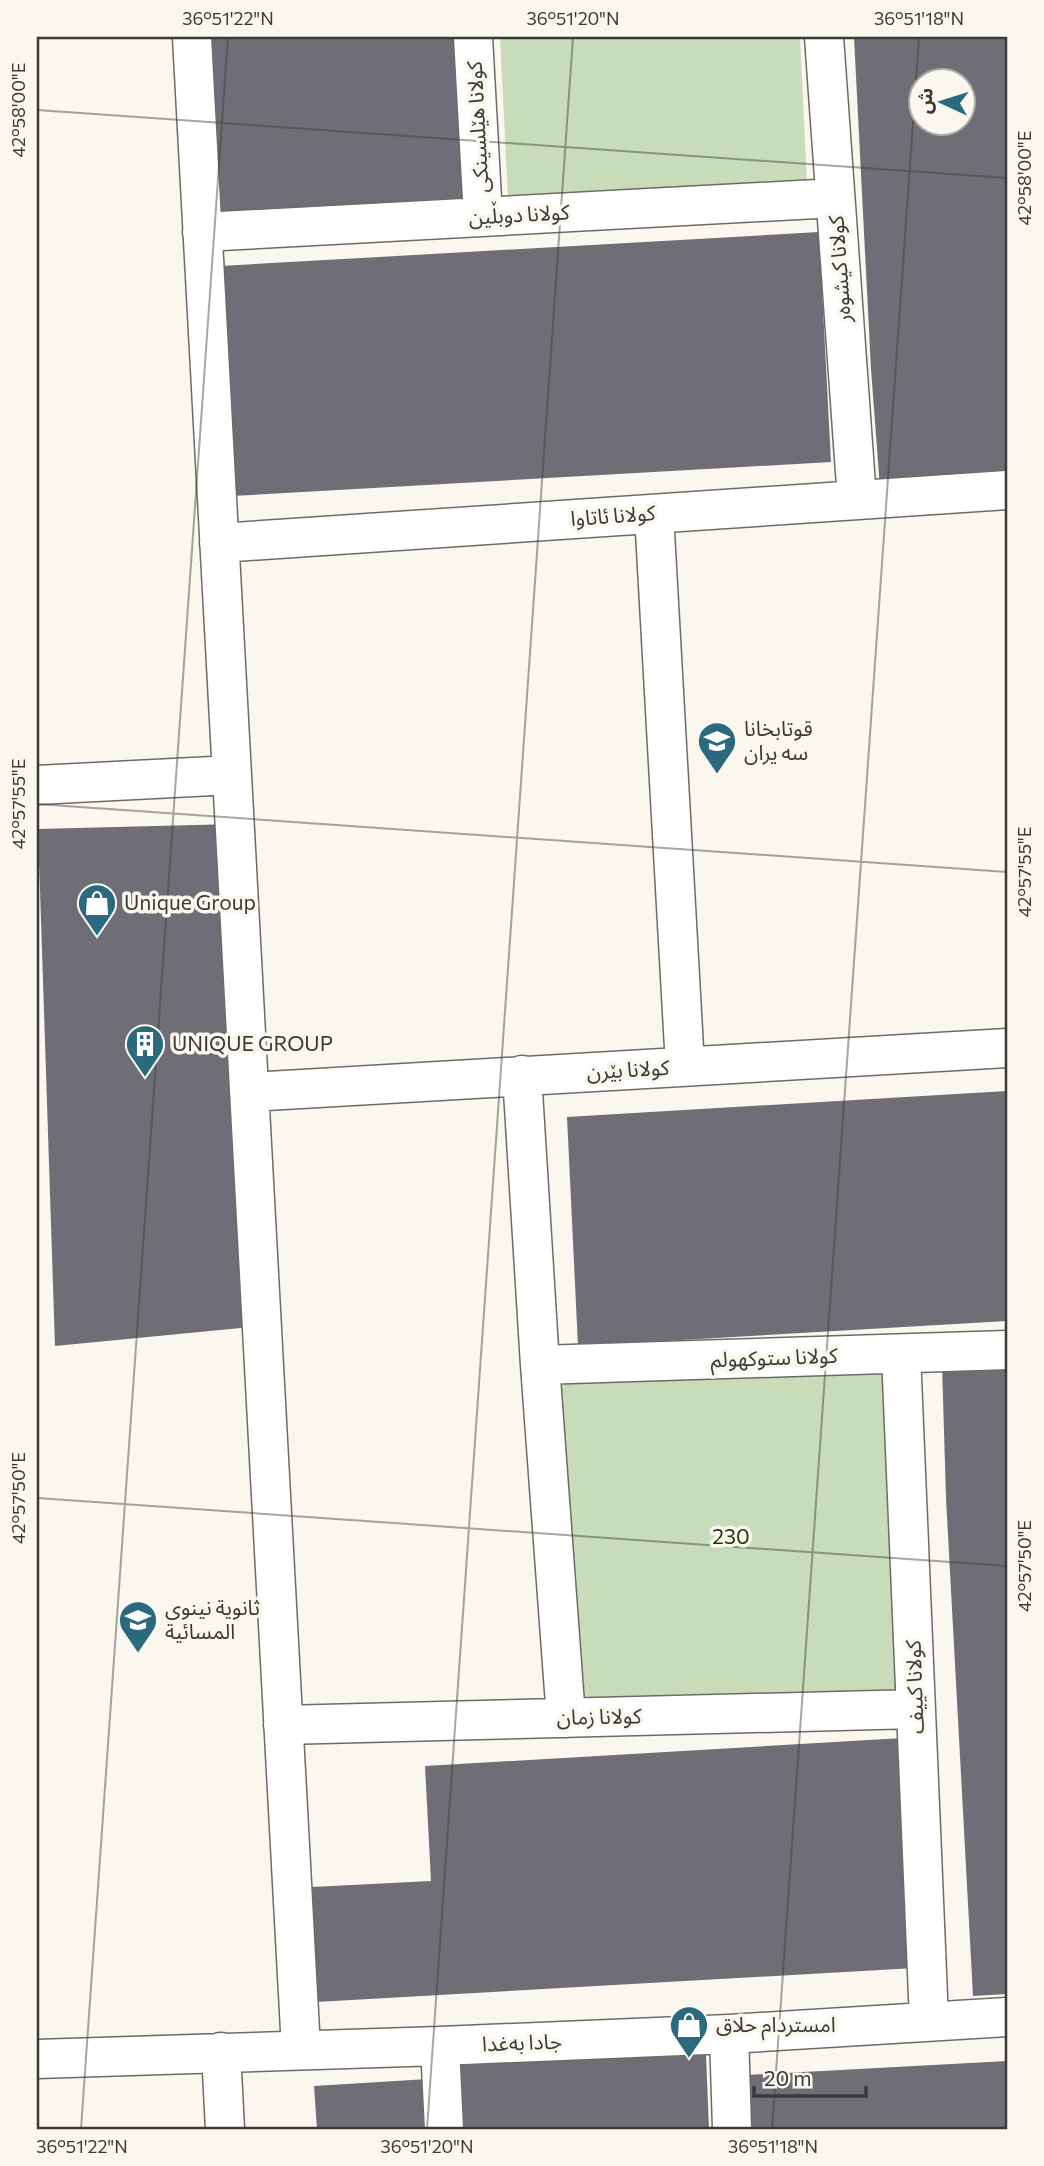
<svg xmlns="http://www.w3.org/2000/svg" width="1044" height="2166" viewBox="0 0 1044 2166" font-family="Commissioner,'Noto Sans Arabic',sans-serif">
	<style>
		.green { fill: #c8dcb9 }
		.building { fill: #6f6e76; fill-rule: evenodd }
		.lines { fill: none; stroke-linecap: round; stroke-linejoin: round }
		.minor-casing { stroke: #6d6c64; stroke-width: 41 }
		.minor { stroke: #fff; stroke-width: 38 }
		.ticks { fill: none; stroke: #3b3a37; stroke-width: 2; stroke-opacity: 0.45 }
		.labels { text-anchor: middle; stroke-width: 7; stroke-linejoin: round; paint-order: stroke }
		.street-label { font-size: 21px; fill: #3b3a37; stroke: #f9f7ee }
		.poi-label { font-size: 21px; fill: #3b3a37; stroke: #f9f7ee; text-anchor: start }
		.park-label { font-size: 21px; fill: #1f3703; stroke: #f9f7ee }
		.neatline { fill: none; stroke: #3b3a37; stroke-width: 2.5 }
		.ticks-label { font-size: 18px; text-anchor: middle; fill: #3b3a37 }
	</style>
	<rect width="100%" height="100%" fill="#f9f7ee"/>
	<path class="green" d="M 500,37 L 800,37 L 807,184 L 508,199 Z
		M 901,1354 L 916,1709 L 566,1718 L 540,1365 Z"/>
	<path class="building" d="M 206,37 L 462,37 L 475,204 L 217,221 Z
		M 854,37 L 1007,37 L 1007,484 L 880,488 L 871,369 ZM 921,80 L 964,80 L 964,122 L 922,122 Z
		M 819,232 L 831,462 L 232,496 L 221,266 Z
		M 234,824 L 251,1327 L 55,1346 L 38,829 Z
		M 1007,1091 L 1007,1321 L 578,1346 L 567,1117 Z
		M 1007,1362 L 1007,1994 L 973,1996 L 946,1498 L 942,1364 Z
		M 903,1738 L 915,1968 L 316,2002 L 312,1887 L 431,1881 L 425,1766 Z
		M 706,2055 L 709,2129 L 459,2129 L 457,2062 Z
		M 1007,2061 L 1007,2129 L 749,2129 L 746,2075 Z
		M 428,2079 L 431,2129 L 317,2129 L 314,2086 Z"/>
	<g class="lines">
		<g class="minor-casing">
			<path id="minor" d="M 192,37 L 301,2049
				M 473,37 L 483,217
				M 824,37 L 857,500
				M 202,232 L 835,198
				M 654,514 L 685,1066
				M 219,543 L 1007,490
				M 37,785 L 232,775
				M 522,1075 L 540,1365 L 566,1718
				M 249,1092 L 1007,1048
				M 901,1354 L 929,2020
				M 540,1365 L 1007,1350
				M 283,1725 L 916,1709
				M 729,2034 L 732,2129
				M 440,2046 L 444,2129
				M 221,2052 L 225,2129
				M 37,2059 L 440,2046 L 729,2034 L 1007,2017"/>
		</g>
		<use href="#minor" class="minor"/>
	</g>
	<path class="ticks" d="M 37,110 L 1007,178M 37,804 L 1007,872M 37,1498 L 1007,1566M 81,2129 L 228,37M 427,2129 L 573,37M 772,2129 L 919,37"/>
	<defs>
		<g id="school-pin" transform="scale(2.0125)"><path d="M0 17L-7.5 6A9.5 9.5 0 1 1 7.5 6Z" fill="#2a697e" stroke="#f9f7ee"/><path d="M0-5L7-2L0 1L-7-2ZM-4 1L0 2.5L4 1V4Q0 6-4 4Z" fill="#fff"/></g>
		<g id="shop-pin" transform="scale(2.0125)"><path d="M0 17L-7.5 6A9.5 9.5 0 1 1 7.5 6Z" fill="#2a697e" stroke="#f9f7ee"/><path d="M-5-2.5h2.3a2.7 3.5 0 0 1 5.4 0H5L5.5 6h-11ZM-1.5-2.5h3a1.5 2.3 0 0 0-3 0Z" fill="#fff"/></g>
		<g id="building-pin" transform="scale(2.0125)"><path d="M0 17L-7.5 6A9.5 9.5 0 1 1 7.5 6Z" fill="#2a697e" stroke="#f9f7ee"/><path d="M-4-6H4V6H1V3H-1V6H-4ZM-2.5-4.3h1.7v1.8h-1.7ZM.8-4.3h1.7v1.8H.8ZM-2.5-1h1.7V.8h-1.7ZM.8-1h1.7V.8H.8Z" fill="#fff"/></g>
	</defs>
	<g fill-rule="evenodd">
		<use href="#school-pin" x="717" y="741"/>
		<use href="#shop-pin" x="97" y="903"/>
		<use href="#building-pin" x="145" y="1044"/>
		<use href="#school-pin" x="138" y="1620"/>
		<use href="#shop-pin" x="689" y="2025"/>
	</g>
	<g class="labels">
		<g class="street-label">
			<text transform="translate(478 127) rotate(-93)" y="7">كولانا ھێلسینکی</text>
			<text transform="translate(519 215) rotate(-3)" y="7">كولانا دوبڵین</text>
			<text transform="translate(840 269) rotate(-94)" y="7">كولانا كیشوه‌ر</text>
			<text transform="translate(613 516) rotate(-4)" y="7">كولانا ئاتاوا</text>
			<text transform="translate(628 1070) rotate(-3)" y="7">كولانا بێرن</text>
			<text transform="translate(774 1358) rotate(-2)" y="7">كولانا ستوكهولم</text>
			<text transform="translate(915 1687) rotate(-92)" y="7">كولانا كييف</text>
			<text transform="translate(599 1717) rotate(-1)" y="7">كولانا زمان</text>
			<text transform="translate(522 2043) rotate(-2)" y="7">جادا بەغدا</text>
		</g>
		<g class="poi-label">
			<text x="744" y="736">قوتابخانا<tspan x="744" dy="24">سه يران</tspan></text>
			<text x="124" y="910">Unique Group</text>
			<text x="172" y="1051">UNIQUE GROUP</text>
			<text x="165" y="1615">ثانوية نينوى<tspan x="165" dy="24">المسائية</tspan></text>
			<text x="716" y="2032">امستردام حلاق</text>
		</g>
		<g class="park-label">
			<text x="731" y="1544">230</text>
		</g>
	</g>
	<rect width="1044" height="2166" fill="none" stroke="#f9f7ee" stroke-width="77"/>
	<g transform="translate(942 102) rotate(274)"><circle r="33" fill="#f9f7ee" stroke="#adaba5" stroke-width="2"/>
	<path d="M0-5L12 26L0 18L-12 26Z" fill="#2a697e"/>
	<text y="-10" font-size="19" font-weight="bold" text-anchor="middle" fill="#3b3a37">ش</text>
	</g>
	<path d="M754 2086v10h112v-10" fill="none" stroke="#3b3a37" stroke-width="3.5"/>
	<text x="764" y="2086" font-size="21" fill="#3b3a37" stroke="#f9f7ee" stroke-width="5" paint-order="stroke">20 m</text>
	<rect x="38" y="38" width="968" height="2090" class="neatline"/>
	<g class="ticks-label">
		<text x="228" y="25">36°51'22"N</text>
		<text x="573" y="25">36°51'20"N</text>
		<text x="919" y="25">36°51'18"N</text>
		<text transform="translate(19 110) rotate(-90)" y="6">42°58'00"E</text>
		<text transform="translate(1025 178) rotate(-90)" y="6">42°58'00"E</text>
		<text transform="translate(19 804) rotate(-90)" y="6">42°57'55"E</text>
		<text transform="translate(1025 872) rotate(-90)" y="6">42°57'55"E</text>
		<text transform="translate(19 1498) rotate(-90)" y="6">42°57'50"E</text>
		<text transform="translate(1025 1566) rotate(-90)" y="6">42°57'50"E</text>
		<text x="82" y="2153">36°51'22"N</text>
		<text x="427" y="2153">36°51'20"N</text>
		<text x="773" y="2153">36°51'18"N</text>
	</g>
</svg>
